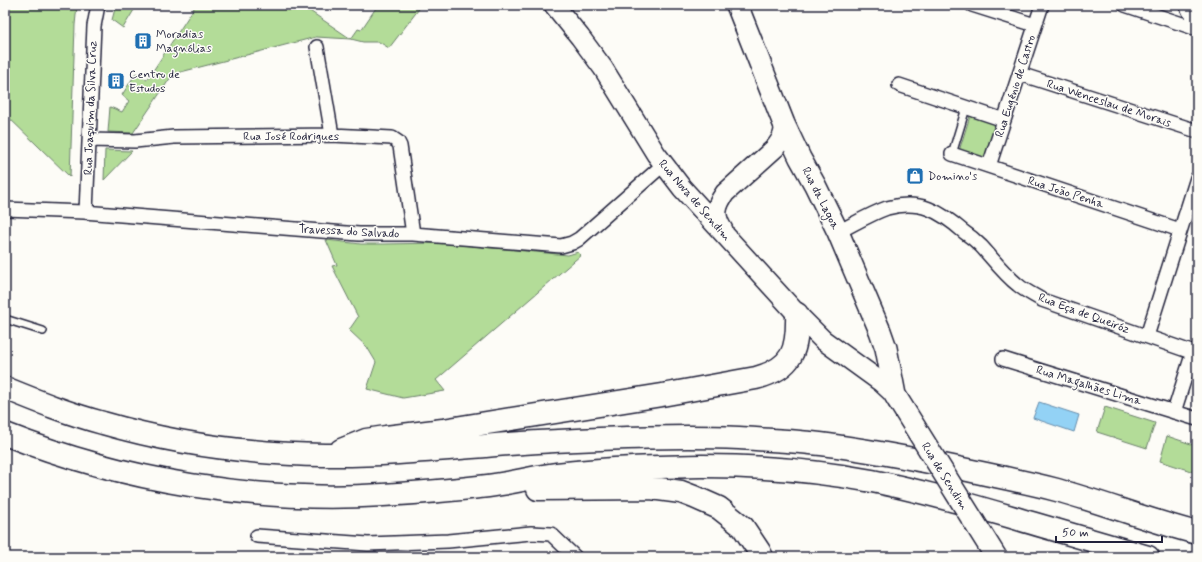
<svg xmlns="http://www.w3.org/2000/svg" width="1202" height="562" viewBox="0 0 1202 562" font-family="Mynerve,sans-serif">
	<style>
		.green { fill: #b3dc98; stroke: #6a7f6a }
		.water { fill: #93d2f5; stroke: #668cab }
		.lines { fill: none; stroke-linecap: round; stroke-linejoin: round }
		.lane-casing { stroke: #22223b; stroke-width: 10 }
		.street-casing { stroke: #22223b; stroke-width: 16 }
		.secondary-casing { stroke: #22223b; stroke-width: 22 }
		.primary-casing { stroke: #22223b; stroke-width: 24 }
		.highway-casing { stroke: #22223b; stroke-width: 25 }
		.lane { stroke: #fdfcf7; stroke-width: 7 }
		.street { stroke: #fdfcf7; stroke-width: 13 }
		.secondary { stroke: #fdfcf7; stroke-width: 19 }
		.primary { stroke: #fdfcf7; stroke-width: 21 }
		.highway { stroke: #fdfcf7; stroke-width: 22 }
		.primary-bridge-casing { stroke: #22223b; stroke-width: 24; stroke-linecap: butt }
		.primary-bridge { stroke: #fdfcf7; stroke-width: 21 }
		.labels { text-anchor: middle; stroke-width: 3; stroke-linejoin: round; paint-order: stroke }
		.poi-label { font-size: 12px; fill: #22223b; stroke: #fdfcf7; text-anchor: start }
		.street-label { font-size: 12px; fill: #22223b; stroke: #fdfcf7 }
	</style>
	<rect width="100%" height="100%" fill="#fdfcf7"/>
	<filter id="ink" filterUnits="userSpaceOnUse"><feTurbulence type="fractalNoise" baseFrequency=".025" numOctaves="2"/><feDisplacementMap in="SourceGraphic" scale="8" xChannelSelector="R" yChannelSelector="G"/><feConvolveMatrix kernelMatrix="1 2 1 2 8 2 1 2 1" color-interpolation-filters="sRGB"/></filter>
	<g filter="url(#ink)">
		<path class="green" d="M 5,5 L 77,5 L 75,25 L 70,177 L 5,114 Z
			M 116,5 L 137,5 L 123,28 L 112,20 Z
			M 196,5 L 301,5 L 351,39 L 358,29 L 361,30 L 378,5 L 422,5 L 389,48 L 379,42 L 363,42 L 351,39 L 316,37 L 173,74 L 133,133 L 108,132 L 110,107 L 122,112 L 129,101 L 122,95 L 136,73 L 147,80 Z
			M 970,116 L 997,124 L 985,159 L 959,151 Z
			M 105,150 L 132,151 L 104,180 Z
			M 326,240 L 361,244 L 382,244 L 439,243 L 568,255 L 578,252 L 581,255 L 436,380 L 445,391 L 403,398 L 367,389 L 376,362 L 367,347 L 349,330 L 358,317 L 332,266 L 337,265 Z
			M 1105,407 L 1155,423 L 1147,448 L 1097,432 Z
			M 1167,436 L 1197,446 L 1197,473 L 1160,461 Z"/>
		<path class="water" d="M 1039,402 L 1079,415 L 1074,432 L 1033,418 Z"/>
		<g class="lines">
			<g class="lane-casing">
				<path id="lane" d="M 952,154 L 966,108
					M 5,319 L 43,331"/>
			</g>
			<g class="street-casing">
				<path id="street" d="M 972,5 L 1035,25
					M 1125,5 L 1197,29
					M 1186,5 L 1197,28
					M 317,47 L 332,135
					M 1020,74 L 1197,131
					M 899,85 L 1004,120
					M 89,140 L 135,141 L 174,137 L 332,135 L 392,138 L 398,142 L 400,146 L 413,234
					M 952,154 L 1180,230
					M 989,166 L 1042,5
					M 5,209 L 84,212 L 359,234 L 413,234 L 561,246 L 572,243 L 579,239 L 664,164
					M 86,212 L 94,26 L 98,5
					M 838,232 C 854,224 870,214 887,208 C 920,199 940,211 964,232 C 970,236 976,241 981,246 C 993,259 1004,274 1018,285 C 1025,291 1034,295 1042,300 L 1197,354
					M 1147,336 L 1197,178
					M 1003,359 L 1197,419
					M 1174,412 L 1193,352
					M 257,536 L 368,544 L 448,541 L 531,533 L 551,534 L 575,557"/>
			</g>
			<g class="secondary-casing">
				<path id="secondary" d="M 554,5 L 580,37 L 603,68 L 656,154 L 682,188 L 797,314 L 823,340 L 881,382 L 895,395
					M 723,230 C 714,216 715,207 725,193 L 775,148 C 781,140 785,134 784,124"/>
			</g>
			<g class="primary-casing">
				<path id="primary" d="M 737,5 L 784,124 L 800,158 L 815,185 L 838,232 L 880,331 L 886,348 L 895,395 L 898,400"/>
			</g>
			<g class="highway-casing">
				<path id="highway" d="M 5,388 C 37,401 69,414 103,423 C 175,444 250,454 325,455 C 386,456 447,449 508,444 C 584,439 662,435 739,438 C 771,440 804,441 836,446 C 886,453 936,463 986,474 C 1010,479 1034,484 1057,490 C 1104,503 1150,521 1197,533
					M 5,434 C 124,481 256,503 383,495 C 418,493 454,490 488,486 C 511,483 534,477 557,474 C 605,468 655,467 703,466 C 758,466 819,471 872,481 C 918,490 963,503 1008,516 C 1055,530 1102,543 1148,557
					M 341,450 L 366,440 L 386,437 L 443,430 L 662,395 L 756,378 C 793,368 798,350 797,314
					M 538,489 L 651,488 L 681,492 L 694,497 L 719,508 L 743,527 L 759,551 L 762,557"/>
			</g>
			<use href="#lane" class="lane"/>
			<use href="#street" class="street"/>
			<use href="#secondary" class="secondary"/>
			<use href="#primary" class="primary"/>
			<use href="#highway" class="highway"/>
			<g class="primary-bridge-casing">
				<path id="primary-bridge" d="M 898,400 L 996,557"/>
			</g>
			<use href="#primary-bridge" class="primary-bridge"/>
		</g>
	</g>
	<defs>
		<g id="building-square" transform="scale(0.9)"><rect x="-9" y="-9" width="18" height="18" rx="4" fill="#1f6fb2" stroke="#fdfcf7"/><path d="M-4-6H4V6H1V3H-1V6H-4ZM-2.5-4.3h1.7v1.8h-1.7ZM.8-4.3h1.7v1.8H.8ZM-2.5-1h1.7V.8h-1.7ZM.8-1h1.7V.8H.8Z" fill="#fff"/></g>
		<g id="shop-square" transform="scale(0.9)"><rect x="-9" y="-9" width="18" height="18" rx="4" fill="#1f6fb2" stroke="#fdfcf7"/><path d="M-5-2.5h2.3a2.7 3.5 0 0 1 5.4 0H5L5.5 6h-11ZM-1.5-2.5h3a1.5 2.3 0 0 0-3 0Z" fill="#fff"/></g>
	</defs>
	<g fill-rule="evenodd">
		<use href="#building-square" x="143" y="41"/>
		<use href="#building-square" x="116" y="81"/>
		<use href="#shop-square" x="915" y="176"/>
	</g>
	<g class="labels">
		<g class="poi-label">
			<text x="156" y="38">Moradias<tspan x="156" dy="14">Magnólias</tspan></text>
			<text x="129" y="78">Centro de<tspan x="129" dy="14">Estudos</tspan></text>
			<text x="928" y="180">Domino's</text>
		</g>
		<g class="street-label">
			<text transform="translate(1015 86) rotate(-72)" y="4">Rua Eugénio de Castro</text>
			<text transform="translate(1109 103) rotate(18)" y="4">Rua Wenceslau de Morais</text>
			<text transform="translate(90 108) rotate(-88)" y="4">Rua Joaquim da Silva Cruz</text>
			<text x="291" y="140">Rua José Rodrigues</text>
			<text transform="translate(1066 192) rotate(18)" y="4">Rua João Penha</text>
			<text transform="translate(821 198) rotate(63)" y="4">Rua da Lagoa</text>
			<text transform="translate(695 200) rotate(49)" y="4">Rua Nova de Sendim</text>
			<text transform="translate(349 231) rotate(3)" y="4">Travessa do Salvado</text>
			<text transform="translate(1084 313) rotate(20)" y="4">Rua Eça de Queiróz</text>
			<text transform="translate(1089 385) rotate(17)" y="4">Rua Magalhães Lima</text>
			<text transform="translate(945 476) rotate(58)" y="4">Rua de Sendim</text>
		</g>
	</g>
	<rect width="1202" height="562" fill="none" stroke="#fdfcf7" stroke-width="20"/>
	<rect x="10" y="10" width="1182" height="542" fill="none" stroke="#22223b" stroke-width="1.5" filter="url(#ink)"/>
	<path d="M1056 536v6h106v-6" fill="none" stroke="#22223b" stroke-width="2"/>
	<text x="1062" y="536" font-size="12" fill="#22223b" stroke="#fdfcf7" stroke-width="3" paint-order="stroke">50 m</text>
</svg>
